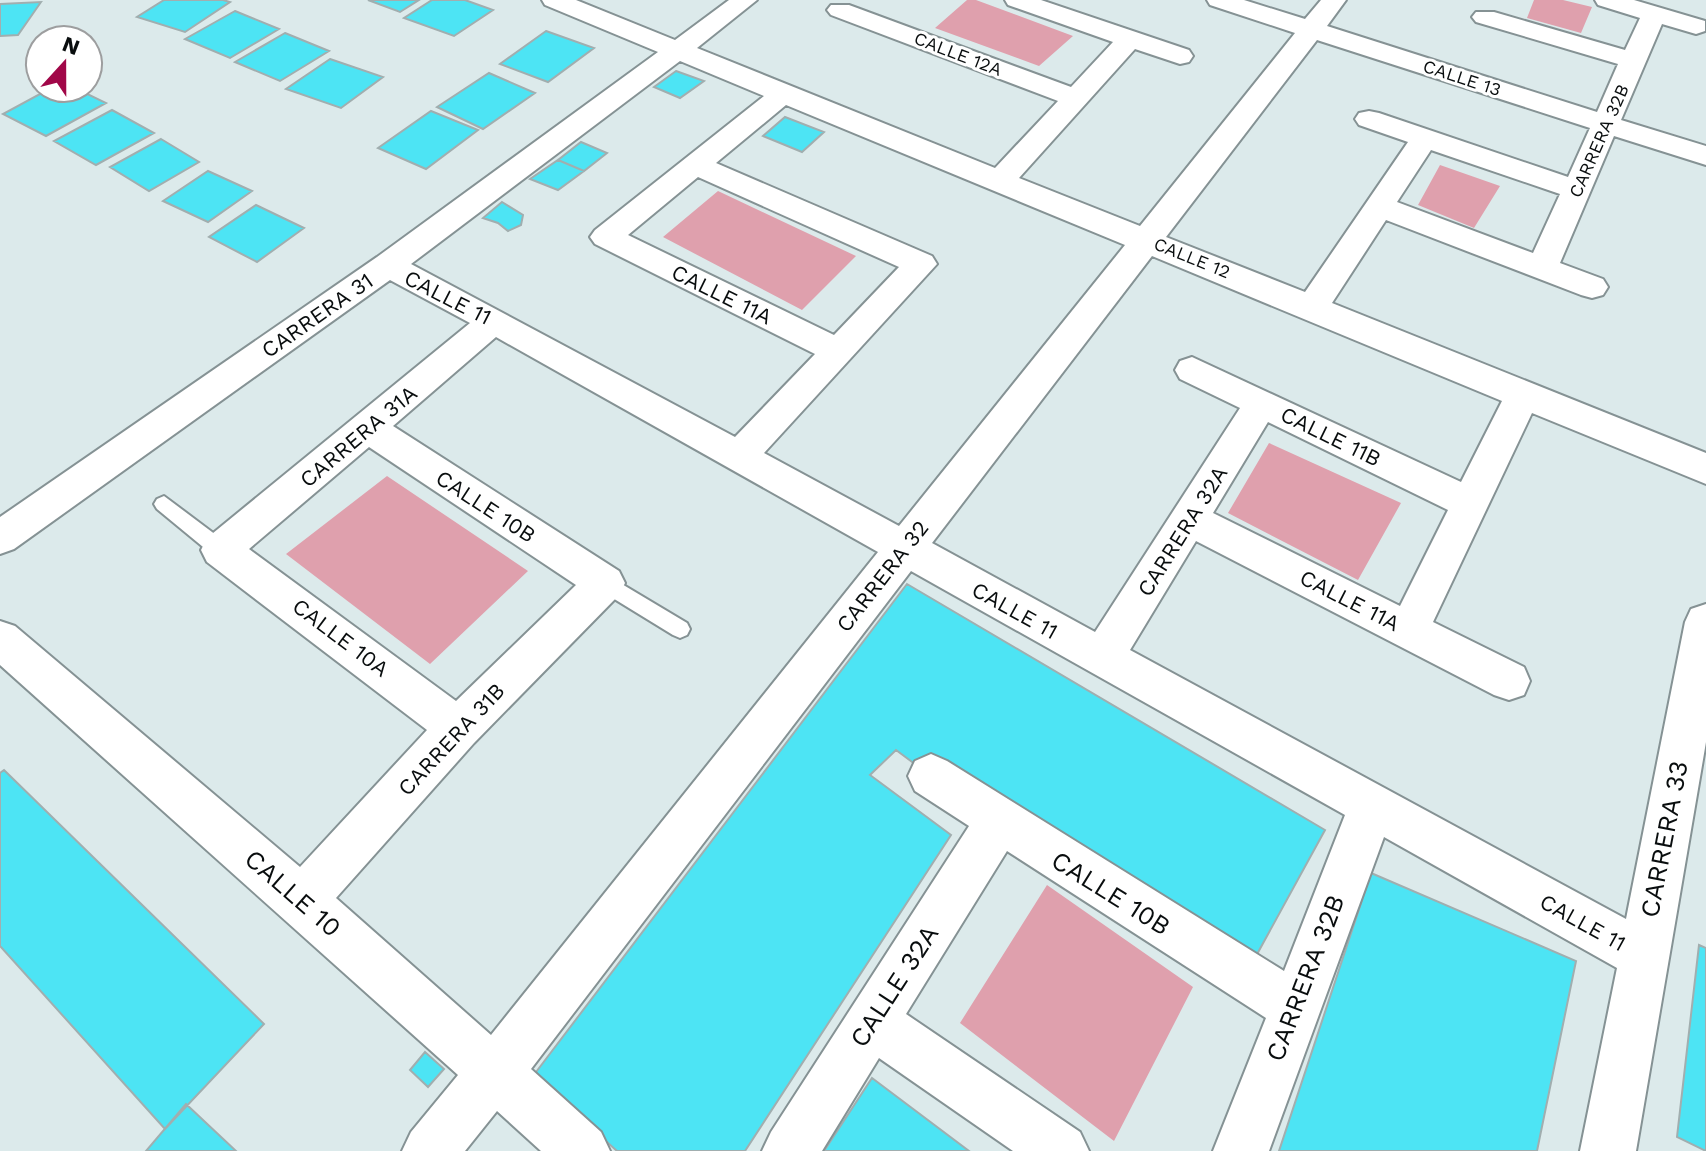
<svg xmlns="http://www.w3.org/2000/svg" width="1706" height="1151" viewBox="0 0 1706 1151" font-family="'Work Sans',sans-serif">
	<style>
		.green { fill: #dfa0ad }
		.building { fill: #4de4f4; stroke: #a1aeaf; stroke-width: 2 }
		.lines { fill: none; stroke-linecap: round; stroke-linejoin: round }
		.lane-casing { stroke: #859294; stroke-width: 4 }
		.street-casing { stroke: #859294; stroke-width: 4 }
		.lane { fill: #fff; fill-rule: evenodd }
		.street { fill: #fff; fill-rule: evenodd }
		.labels { text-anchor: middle; stroke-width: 6; stroke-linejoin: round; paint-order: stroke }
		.far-street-label { font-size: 18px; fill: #090d0e; stroke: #fff }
		.street-label { font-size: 22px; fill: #090d0e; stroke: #fff }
		.near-street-label { font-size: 26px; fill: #090d0e; stroke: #fff }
	</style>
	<rect width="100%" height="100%" fill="#dceaeb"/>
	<path class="green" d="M 967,0 L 976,0 L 1073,36 L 1039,66 L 935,28 Z
		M 1534,0 L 1563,0 L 1592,7 L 1581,33 L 1527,18 Z
		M 1440,165 L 1500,186 L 1474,228 L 1418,205 Z
		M 718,191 L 856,256 L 802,310 L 663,237 Z
		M 1269,443 L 1401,503 L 1358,580 L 1228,513 Z
		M 387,476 L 528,571 L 430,664 L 286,554 Z
		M 1047,885 L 1193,987 L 1114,1141 L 960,1023 Z"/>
	<path class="building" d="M 164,0 L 223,0 L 230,2 L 185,32 L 137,17 Z
		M 368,0 L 419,0 L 400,12 Z
		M 432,0 L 465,0 L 493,10 L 454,36 L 404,18 Z
		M 41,2 L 18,35 L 0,36 L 0,4 Z
		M 235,11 L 279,29 L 230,58 L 185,39 Z
		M 546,31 L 594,48 L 548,82 L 500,64 Z
		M 285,33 L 329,51 L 280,81 L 235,62 Z
		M 330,59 L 383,77 L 341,108 L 286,89 Z
		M 676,71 L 704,81 L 680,98 L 654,87 Z
		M 489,73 L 535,93 L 483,129 L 437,107 Z
		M 51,88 L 75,88 L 106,103 L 46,136 L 3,114 Z
		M 112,110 L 154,133 L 96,165 L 54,141 Z
		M 431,111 L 478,130 L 426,169 L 378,148 Z
		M 785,117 L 824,132 L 802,152 L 763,136 Z
		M 161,139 L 199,162 L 149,191 L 110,167 Z
		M 581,142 L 607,153 L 584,171 L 558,160 Z
		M 558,160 L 584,171 L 558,190 L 530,179 Z
		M 208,171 L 252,191 L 208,222 L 163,201 Z
		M 502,202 L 523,215 L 521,225 L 508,231 L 498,223 L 483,218 Z
		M 256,205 L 304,228 L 257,262 L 209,237 Z
		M 907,584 L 1325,830 L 1250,967 L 931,776 L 896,750 L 870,775 L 951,835 L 745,1151 L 617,1151 L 533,1076 Z
		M 4,770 L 264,1024 L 165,1129 L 0,946 L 0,773 Z
		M 1371,873 L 1576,961 L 1537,1151 L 1279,1151 Z
		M 1699,945 L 1706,948 L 1706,1151 L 1677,1137 Z
		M 425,1052 L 444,1069 L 428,1087 L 410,1070 Z
		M 872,1078 L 969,1151 L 824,1151 Z
		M 186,1104 L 236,1151 L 146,1151 Z"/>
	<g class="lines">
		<g class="lane-casing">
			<path id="lane" d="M 164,496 L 228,544 L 231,550 L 228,556 L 221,558 L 214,556 L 157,509 L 154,504 L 157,499 Z
				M 605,574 L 687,623 L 690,629 L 687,635 L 680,638 L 673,635 L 598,589 L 595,583 L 598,577 Z"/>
		</g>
		<g class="street-casing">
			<path id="street" d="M 542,0 L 576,0 L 675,40 L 729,0 L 757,0 L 697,48 L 995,168 L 1058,101 L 831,15 L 827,10 L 831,5 L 849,5 L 1071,87 L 1113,42 L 1008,5 L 1005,0 L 1041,0 L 1189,50 L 1193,56 L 1189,62 L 1180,64 L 1135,49 L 1019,178 L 1140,226 L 1295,33 L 1210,5 L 1207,0 L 1244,0 L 1305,19 L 1321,0 L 1346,0 L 1327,26 L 1597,112 L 1618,64 L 1476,22 L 1472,17 L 1476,12 L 1494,12 L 1625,50 L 1640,18 L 1598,5 L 1595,0 L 1634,0 L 1705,21 L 1705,31 L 1696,34 L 1662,24 L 1621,120 L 1706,146 L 1706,165 L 1614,136 L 1560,263 L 1603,279 L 1608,287 L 1603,295 L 1592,298 L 1581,295 L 1386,220 L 1332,303 L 1706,453 L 1706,484 L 1532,413 L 1433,622 L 1524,667 L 1530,681 L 1524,695 L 1509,700 L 1494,695 L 1196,541 L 1130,650 L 1626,919 L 1685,622 L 1691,609 L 1706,604 L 1706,742 L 1636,1151 L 1580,1151 L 1617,968 L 1384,837 L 1269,1151 L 1213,1151 L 1266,1018 L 1007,851 L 906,1014 L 1080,1132 L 1089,1151 L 1013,1151 L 879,1058 L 822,1151 L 762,1151 L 771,1132 L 969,826 L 915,791 L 908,776 L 915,761 L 931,754 L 947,761 L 1284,971 L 1345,815 L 911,571 L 531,1069 L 601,1132 L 610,1151 L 541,1151 L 497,1111 L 465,1151 L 402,1151 L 411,1132 L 458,1075 L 0,665 L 0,621 L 15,626 L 300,867 L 427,730 L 207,562 L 201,550 L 207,538 L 470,323 L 390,280 L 14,549 L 0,554 L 0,517 L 377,257 L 658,52 L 545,5 ZM 1317,40 L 1590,128 L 1568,177 L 1379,113 L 1369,111 L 1359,113 L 1355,119 L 1359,125 L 1408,142 L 1305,292 L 1166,237 ZM 680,61 L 764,96 L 595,230 L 590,237 L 595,244 L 815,354 L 735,437 L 411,264 ZM 786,105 L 1125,245 L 899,526 L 764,453 L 937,264 L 932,256 L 716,163 ZM 1431,150 L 1560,194 L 1533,253 L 1397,202 ZM 698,177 L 899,267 L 834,335 L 628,235 ZM 1152,256 L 1502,401 L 1461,482 L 1192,357 L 1180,361 L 1175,370 L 1180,379 L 1240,408 L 1095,632 L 932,543 ZM 496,337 L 878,552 L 491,1035 L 336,898 L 474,743 L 619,595 L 625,583 L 619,571 L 393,426 ZM 1268,422 L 1448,510 L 1400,606 L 1213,513 ZM 369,447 L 576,585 L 456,701 L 249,549 Z"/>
		</g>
		<use href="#lane" class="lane"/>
		<use href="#street" class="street"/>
	</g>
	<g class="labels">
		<g class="far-street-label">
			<text transform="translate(958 54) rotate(21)" y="6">CALLE 12A</text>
			<text transform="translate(1462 78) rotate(18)" y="6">CALLE 13</text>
			<text transform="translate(1599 141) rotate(-66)" y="6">CARRERA 32B</text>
			<text transform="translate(1192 258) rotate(22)" y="6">CALLE 12</text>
		</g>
		<g class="street-label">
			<text transform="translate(722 294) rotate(26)" y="8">CALLE 11A</text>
			<text transform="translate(448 297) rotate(27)" y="8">CALLE 11</text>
			<text transform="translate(317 315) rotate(-35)" y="8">CARRERA 31</text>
			<text transform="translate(358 436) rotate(-40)" y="8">CARRERA 31A</text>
			<text transform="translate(1331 436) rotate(26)" y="8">CALLE 11B</text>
			<text transform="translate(486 506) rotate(33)" y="8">CALLE 10B</text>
			<text transform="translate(1182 531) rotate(-58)" y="8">CARRERA 32A</text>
			<text transform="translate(882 576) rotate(-52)" y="8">CARRERA 32</text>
			<text transform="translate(1350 600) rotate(27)" y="8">CALLE 11A</text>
			<text transform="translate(1015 610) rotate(29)" y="8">CALLE 11</text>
			<text transform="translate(341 637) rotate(37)" y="8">CALLE 10A</text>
			<text transform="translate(451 739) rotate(-47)" y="8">CARRERA 31B</text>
			<text transform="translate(1583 922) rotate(29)" y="8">CALLE 11</text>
		</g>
		<g class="near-street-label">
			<text transform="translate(1664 839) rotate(-79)" y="9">CARRERA 33</text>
			<text transform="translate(293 893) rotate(41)" y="9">CALLE 10</text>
			<text transform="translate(1111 893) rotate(32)" y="9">CALLE 10B</text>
			<text transform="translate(1305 978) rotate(-69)" y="9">CARRERA 32B</text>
			<text transform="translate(894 986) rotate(-57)" y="9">CALLE 32A</text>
		</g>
	</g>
	<g transform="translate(64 64) rotate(21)"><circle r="38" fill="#ffffff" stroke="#9d9e9f" stroke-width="2"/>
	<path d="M0-6L14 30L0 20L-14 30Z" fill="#a10748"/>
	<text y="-12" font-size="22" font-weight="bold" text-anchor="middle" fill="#090d0e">N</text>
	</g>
</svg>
